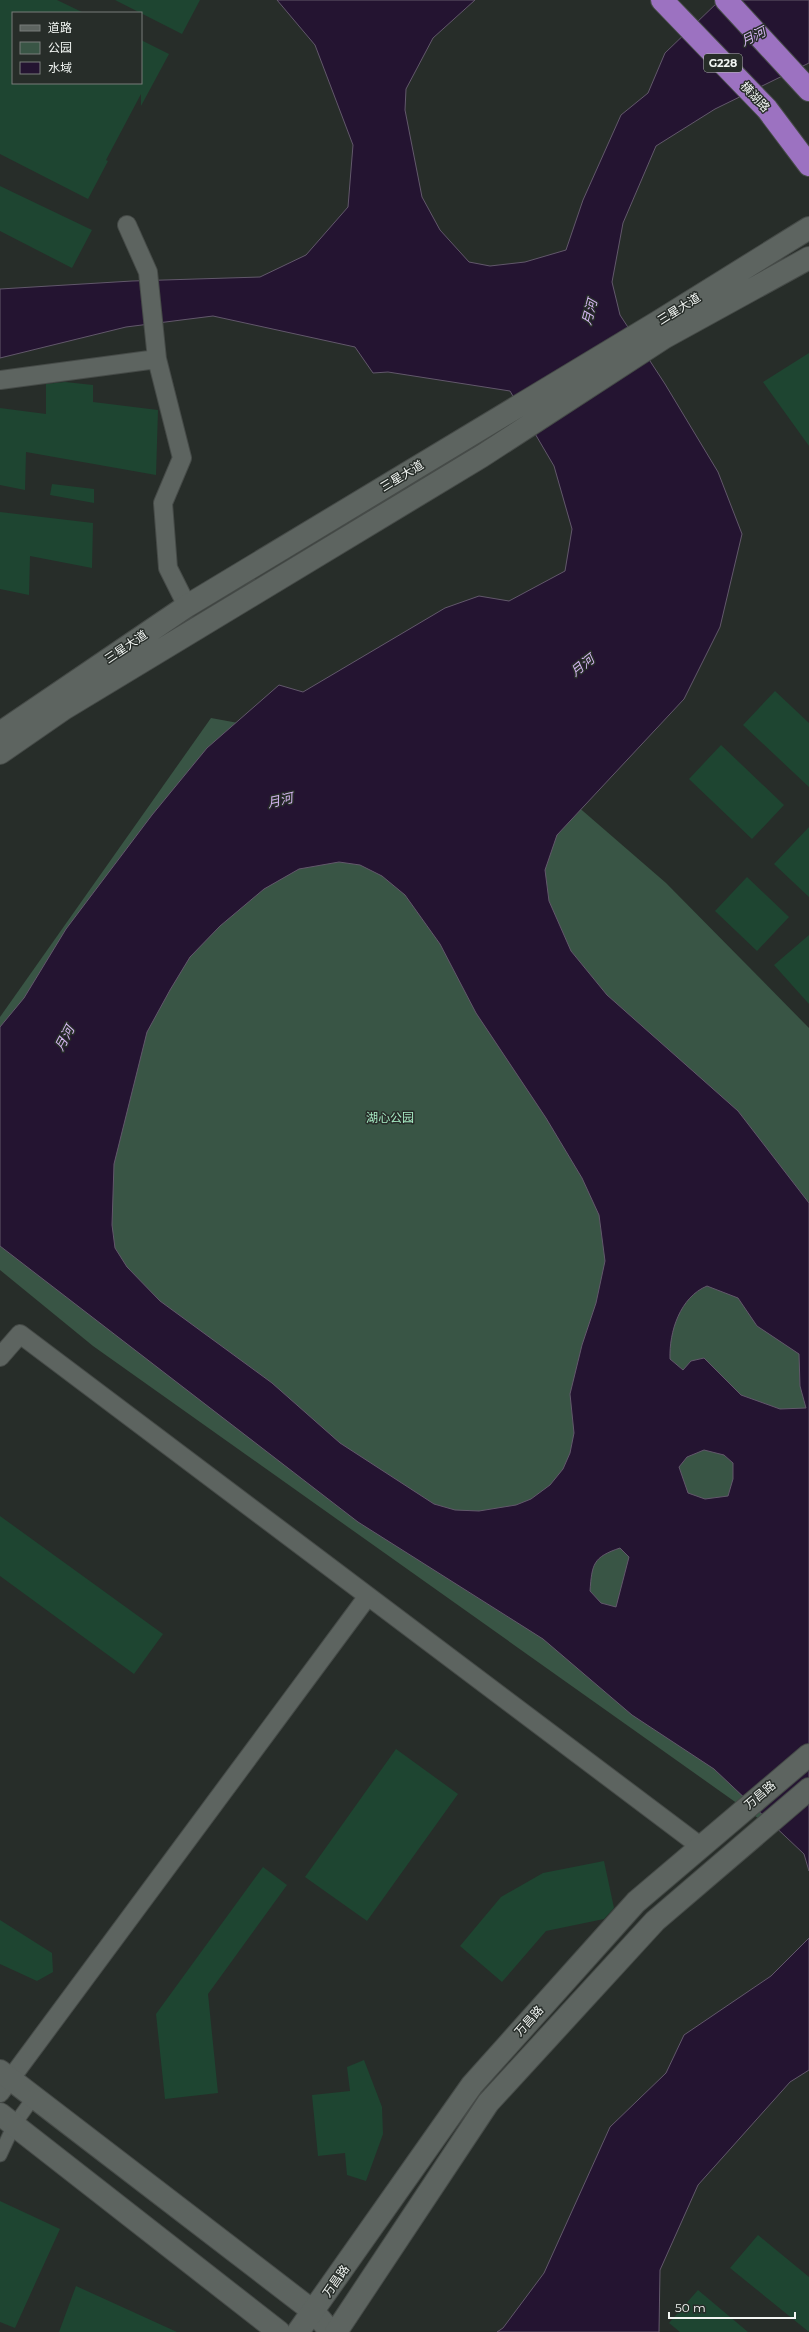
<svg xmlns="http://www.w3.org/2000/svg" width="809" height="2332" viewBox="0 0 809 2332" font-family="Montserrat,'Noto Sans SC',sans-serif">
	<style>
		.green { fill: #395545 }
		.water { fill: #241431; stroke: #62586b; fill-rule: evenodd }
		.building { fill: #1e4531 }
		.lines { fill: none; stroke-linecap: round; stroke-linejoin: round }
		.pedestrian-casing { stroke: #464b48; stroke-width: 15 }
		.minor-casing { stroke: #464b48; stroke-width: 20 }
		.tertiary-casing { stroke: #464b48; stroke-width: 24 }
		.secondary-casing { stroke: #464b48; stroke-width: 24 }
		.trunk-casing { stroke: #464b48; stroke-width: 24 }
		.pedestrian { stroke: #5d6460; stroke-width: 13 }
		.minor { stroke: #5d6460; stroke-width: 18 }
		.tertiary { stroke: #5d6460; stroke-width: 22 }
		.secondary { stroke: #5d6460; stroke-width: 22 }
		.trunk { stroke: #9c72c1; stroke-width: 22 }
		.labels { text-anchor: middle; stroke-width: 3; stroke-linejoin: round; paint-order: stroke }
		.shield { fill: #272d29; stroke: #b5bab6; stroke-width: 1 }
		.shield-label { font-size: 11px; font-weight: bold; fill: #f2f6f3 }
		.street-label { font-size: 12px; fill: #f2f6f3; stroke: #272d29 }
		.park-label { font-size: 12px; fill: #a7ebc4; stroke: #272d29 }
		.water-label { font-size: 13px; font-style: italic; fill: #d5b6f1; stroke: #272d29 }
	</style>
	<rect width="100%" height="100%" fill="#272d29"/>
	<path class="green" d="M 211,718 L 546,779 L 666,883 L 809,1028 L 809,1782 L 762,1821 L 93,1346 L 0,1270 L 0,1017 Z"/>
	<path class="water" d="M 277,0 L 475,0 L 433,38 L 406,89 L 405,110 L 422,197 L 440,230 L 469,262 L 490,266 L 525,262 L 566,250 L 583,200 L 621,115 L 648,93 L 665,53 L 720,0 L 809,0 L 809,63 L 715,109 L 656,146 L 623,223 L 612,282 L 620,315 L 665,384 L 718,472 L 742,534 L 720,627 L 684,699 L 557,835 L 545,870 L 549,901 L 571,951 L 607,995 L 738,1111 L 809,1203 L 809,1871 L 804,1854 L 714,1769 L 632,1715 L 543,1639 L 358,1522 L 0,1246 L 0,1027 L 24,998 L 66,929 L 152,815 L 207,748 L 279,685 L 303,692 L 445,608 L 479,596 L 509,601 L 565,571 L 572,529 L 554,466 L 510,391 L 388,372 L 373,373 L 355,347 L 213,316 L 126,327 L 0,358 L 0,289 L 132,281 L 260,277 L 306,255 L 348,207 L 353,145 L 315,45 ZM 339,862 L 360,865 L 382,876 L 405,895 L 440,944 L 476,1013 L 546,1118 L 582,1178 L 599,1215 L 605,1261 L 596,1303 L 582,1345 L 570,1394 L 574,1433 L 570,1453 L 563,1469 L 550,1485 L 531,1499 L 516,1505 L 479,1511 L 455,1510 L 434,1504 L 340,1443 L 272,1383 L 160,1301 L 127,1267 L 115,1248 L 112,1225 L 114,1164 L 147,1032 L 170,990 L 190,957 L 220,926 L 264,889 L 299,869 ZM 707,1286 L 738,1298 L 757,1326 L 799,1354 L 800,1386 L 806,1408 L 780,1409 L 741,1395 L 704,1358 L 691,1361 L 683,1370 L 670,1359 C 669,1332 680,1297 707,1286 ZM 704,1450 L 724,1455 L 733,1463 L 733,1479 L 728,1496 L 705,1499 L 688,1493 L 679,1467 L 687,1457 ZM 620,1548 L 629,1557 L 616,1607 L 601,1603 L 590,1591 C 592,1564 593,1557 620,1548 Z
		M 809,1938 L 809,2070 L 790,2082 L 698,2185 L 660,2270 L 659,2332 L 497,2332 L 503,2328 L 544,2273 L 610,2127 L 666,2073 L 684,2035 L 771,1976 Z"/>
	<path class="building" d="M 0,0 L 57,0 L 84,13 L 13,13 L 13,83 L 141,83 L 141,40 L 169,54 L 141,106 L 141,94 L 106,160 L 108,161 L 88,199 L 0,154 Z
		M 115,0 L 200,0 L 182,34 Z
		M 0,186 L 92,230 L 72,268 L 0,231 Z
		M 809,353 L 809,446 L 763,382 Z
		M 65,382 L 93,385 L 93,402 L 158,410 L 156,475 L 26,452 L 25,490 L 0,485 L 0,408 L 46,414 L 46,384 Z
		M 52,484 L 94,489 L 94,503 L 50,495 Z
		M 0,512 L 93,523 L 92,568 L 30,556 L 29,595 L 0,589 Z
		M 775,691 L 809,723 L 809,787 L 743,725 Z
		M 721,745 L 784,805 L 752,839 L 689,779 Z
		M 809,827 L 809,897 L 774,864 Z
		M 747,877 L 789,917 L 757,951 L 715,911 Z
		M 809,935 L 809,1004 L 774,965 Z
		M 0,1516 L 163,1634 L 134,1674 L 0,1576 Z
		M 396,1749 L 458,1794 L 367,1921 L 305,1877 Z
		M 604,1861 L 614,1908 L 604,1919 L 546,1931 L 502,1982 L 460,1946 L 501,1897 L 543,1873 Z
		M 263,1867 L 287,1885 L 208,1994 L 218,2093 L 165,2099 L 156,2014 Z
		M 0,1920 L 52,1953 L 53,1972 L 37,1981 L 0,1964 Z
		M 364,2060 L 382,2107 L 383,2134 L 366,2181 L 347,2175 L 345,2153 L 318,2156 L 312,2095 L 350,2091 L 347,2067 Z
		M 0,2201 L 60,2229 L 15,2328 L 0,2322 Z
		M 758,2235 L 809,2277 L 809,2332 L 730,2268 Z
		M 76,2286 L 177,2332 L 59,2332 Z
		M 698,2290 L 748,2332 L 680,2332 L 669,2323 Z"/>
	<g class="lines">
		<g class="pedestrian-casing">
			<path id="pedestrian" d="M 0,2155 L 14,2125 L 34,2097"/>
		</g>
		<g class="minor-casing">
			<path id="minor" d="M 127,225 L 148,272 L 157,359 L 182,458 L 163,503 L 168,568 L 187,606
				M 0,380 L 157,359
				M 0,1357 L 20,1334 L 700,1846
				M 0,2093 L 368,1596"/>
		</g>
		<g class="tertiary-casing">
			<path id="tertiary" d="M 0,733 L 187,606 L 658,322 L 809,228
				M 0,753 L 65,708 L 482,456 L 665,337 L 809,258
				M 0,2071 L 314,2312 L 331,2332
				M 0,2114 L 279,2332"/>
		</g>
		<g class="secondary-casing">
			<path id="secondary" d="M 298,2332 L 472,2085 L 636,1902 L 809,1755
				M 336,2332 L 488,2103 L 655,1921 L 809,1789"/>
		</g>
		<g class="trunk-casing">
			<path id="trunk" d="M 662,0 L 767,109 L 809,165
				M 726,0 L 809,90"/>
		</g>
		<use href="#pedestrian" class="pedestrian"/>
		<use href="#minor" class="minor"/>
		<use href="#tertiary" class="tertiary"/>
		<use href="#secondary" class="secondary"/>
		<use href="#trunk" class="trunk"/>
	</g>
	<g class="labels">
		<rect class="shield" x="704" y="54" width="38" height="18" rx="3"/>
		<g class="shield-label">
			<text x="723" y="67">G228</text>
		</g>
		<g class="street-label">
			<text transform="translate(755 97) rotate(47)" y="4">横湖路</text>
			<text transform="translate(679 309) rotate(-32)" y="4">三星大道</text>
			<text transform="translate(402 476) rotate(-31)" y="4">三星大道</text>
			<text transform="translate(126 647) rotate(-34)" y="4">三星大道</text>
			<text transform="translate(760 1795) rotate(-40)" y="4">万昌路</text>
			<text transform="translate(529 2021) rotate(-48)" y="4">万昌路</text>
			<text transform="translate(336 2281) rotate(-55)" y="4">万昌路</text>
		</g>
		<g class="park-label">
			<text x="390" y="1122">湖心公园</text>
		</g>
		<g class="water-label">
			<text transform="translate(753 36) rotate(-27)" y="5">月河</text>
			<text transform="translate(589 312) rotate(-75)" y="5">月河</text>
			<text transform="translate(582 665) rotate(-39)" y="5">月河</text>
			<text transform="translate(280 800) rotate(-13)" y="5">月河</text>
			<text transform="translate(64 1038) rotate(-62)" y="5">月河</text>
		</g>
	</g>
	<rect x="12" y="12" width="130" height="72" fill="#272d29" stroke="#787d7a"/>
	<rect x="20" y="25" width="20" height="6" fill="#5d6460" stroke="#787d7a"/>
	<text x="48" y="32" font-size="12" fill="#f2f6f3">道路</text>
	<rect x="20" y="42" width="20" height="12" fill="#395545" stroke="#787d7a"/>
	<text x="48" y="52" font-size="12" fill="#f2f6f3">公园</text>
	<rect x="20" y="62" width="20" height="12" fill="#241431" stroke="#787d7a"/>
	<text x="48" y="72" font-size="12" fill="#f2f6f3">水域</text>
	<path d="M669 2312v6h126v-6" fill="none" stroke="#f2f6f3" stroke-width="2"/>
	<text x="675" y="2312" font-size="12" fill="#f2f6f3" stroke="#272d29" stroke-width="3" paint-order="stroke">50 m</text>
</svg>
